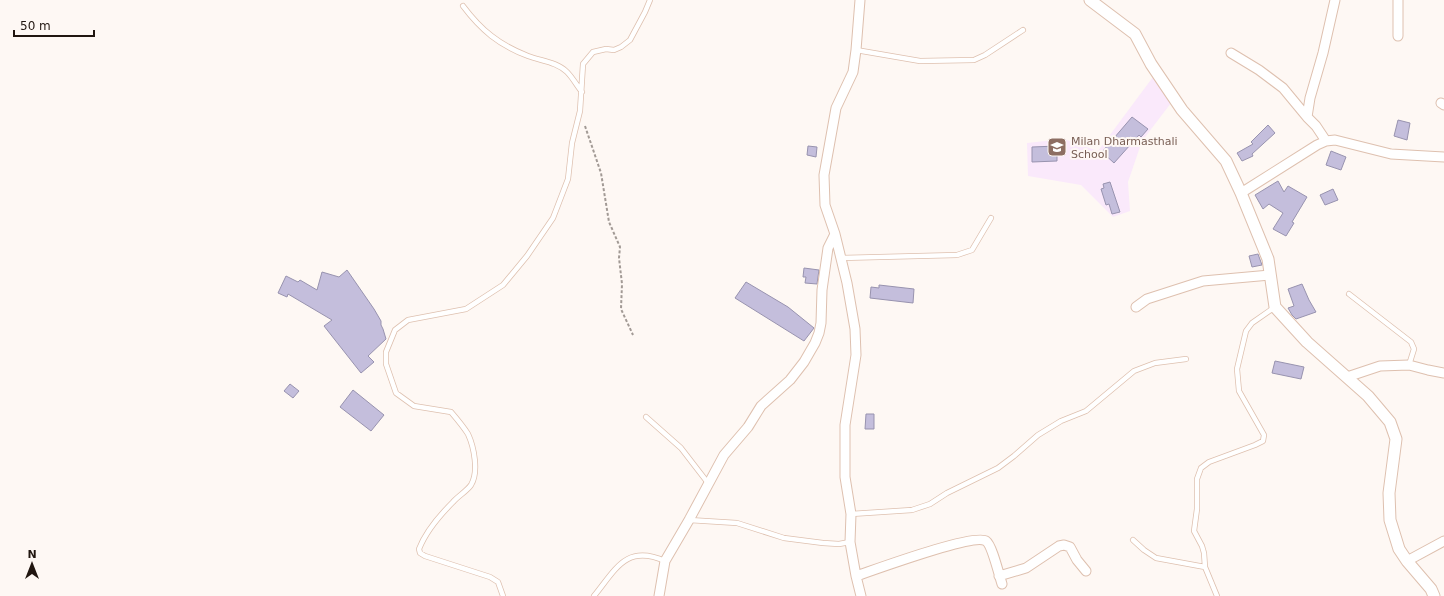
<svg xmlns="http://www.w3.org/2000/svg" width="1444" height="596" viewBox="0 0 1444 596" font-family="'DejaVu Sans',sans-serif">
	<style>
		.education { fill: #fae9fb }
		.building { fill: #c4bedc; stroke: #9893af }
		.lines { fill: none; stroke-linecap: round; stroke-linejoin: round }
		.service-casing { stroke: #dec0af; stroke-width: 6 }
		.minor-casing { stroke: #dec0af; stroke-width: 11 }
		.tertiary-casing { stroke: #dec0af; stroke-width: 13 }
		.path { stroke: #a29a95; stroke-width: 2; stroke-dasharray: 3 2; stroke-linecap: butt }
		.service { stroke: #fff; stroke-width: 4.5 }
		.minor { stroke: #fff; stroke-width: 9 }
		.tertiary { stroke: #fff; stroke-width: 11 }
		.labels { text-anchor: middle; stroke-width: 4; stroke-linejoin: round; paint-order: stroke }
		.education-label { font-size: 11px; fill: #785e54; stroke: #fef8f4; text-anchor: start }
	</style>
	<rect width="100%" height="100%" fill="#fef8f4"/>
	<path class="education" d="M 1153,77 L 1171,103 L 1142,141 L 1128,182 L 1130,211 L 1113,217 L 1081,185 L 1028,176 L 1027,143 L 1064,139 L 1098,151 Z"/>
	<path class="building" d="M 1132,117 L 1148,129 L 1141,137 L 1139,135 L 1114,163 L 1102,152 Z
		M 1398,120 L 1410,123 L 1407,140 L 1394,136 Z
		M 1268,125 L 1275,133 L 1252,154 L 1253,156 L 1242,161 L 1237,153 L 1253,144 L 1251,142 Z
		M 808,146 L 817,147 L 816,157 L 807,155 Z
		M 1057,146 L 1057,161 L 1032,162 L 1032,147 Z
		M 1331,151 L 1346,157 L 1341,170 L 1326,165 Z
		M 1278,181 L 1284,192 L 1288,186 L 1307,197 L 1292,222 L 1294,223 L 1286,236 L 1273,229 L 1283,213 L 1269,204 L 1263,209 L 1255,195 Z
		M 1110,182 L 1120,212 L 1112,214 L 1109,204 L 1106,205 L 1101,189 L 1104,188 L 1103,184 Z
		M 1333,189 L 1338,200 L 1325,205 L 1320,195 Z
		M 1258,254 L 1262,265 L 1252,267 L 1249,256 Z
		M 804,268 L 819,270 L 817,284 L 805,283 L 806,277 L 803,277 Z
		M 347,270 L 374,309 L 381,321 L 381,325 L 383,329 L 386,339 L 368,356 L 374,362 L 361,373 L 324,326 L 332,320 L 288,294 L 287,297 L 278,293 L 286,276 L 298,282 L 300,280 L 317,290 L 322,272 L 339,277 Z
		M 746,282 L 788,307 L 814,328 L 804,341 L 735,298 Z
		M 1302,284 L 1309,300 L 1316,312 L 1296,319 L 1292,315 L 1288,308 L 1294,306 L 1288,289 Z
		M 879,285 L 914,289 L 913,303 L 870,298 L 871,287 L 879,288 Z
		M 1275,361 L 1304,367 L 1301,379 L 1272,373 Z
		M 290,384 L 299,391 L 293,398 L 284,391 Z
		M 353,390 L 384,415 L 371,431 L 340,407 Z
		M 866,414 L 874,414 L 874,429 L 865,429 Z"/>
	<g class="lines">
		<g class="service-casing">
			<path id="service" d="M 463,6 C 481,30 499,45 528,56 C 541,61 557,62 567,72 C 573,78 577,86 582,92
				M 856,50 L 920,61 L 974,60 L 985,55 L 1023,30
				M 841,258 L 957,255 L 972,250 L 991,218
				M 1349,294 L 1411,342 L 1414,349 L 1409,365
				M 646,417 L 681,448 L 708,483
				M 851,514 L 912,510 L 930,504 L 947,493 L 998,468 L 1014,456 L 1038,435 L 1061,421 L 1086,411 L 1134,371 L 1155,363 L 1186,359
				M 689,520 L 737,523 L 784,538 L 823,543 L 839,544 L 850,542
				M 1133,540 L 1144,550 L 1156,558 L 1205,567
				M 503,596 L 498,582 L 490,577 L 425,556 L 420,553 L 419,549 C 426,531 440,515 453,502 C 458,496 467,491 471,485 C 479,472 474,447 468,434 C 463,426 457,419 451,412 L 414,406 L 396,393 L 386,364 L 386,352 L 395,330 L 408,320 L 466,309 L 503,285 L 527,256 L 553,218 L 568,179 L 572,143 L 580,111 L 583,64 L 593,52 L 606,49 L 614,50 L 621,47 L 630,40 L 645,12 L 650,0
				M 594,596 C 616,569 626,544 665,561
				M 1217,596 L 1205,567 L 1204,553 L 1202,546 L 1194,531 L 1197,509 L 1197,479 L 1201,468 L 1209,462 L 1255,445 L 1263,441 L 1264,435 L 1239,391 L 1237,369 L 1246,331 L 1252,323 L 1275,307"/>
		</g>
		<g class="minor-casing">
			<path id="minor" d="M 860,0 L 856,50 L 853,72 L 836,108 L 824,175 L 825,205 L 835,234 L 847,283 L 855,329 L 856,355 L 845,425 L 845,477 L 851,514 L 850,542 L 856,576 L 861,596
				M 1398,0 L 1398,36
				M 1231,53 L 1259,70 L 1283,88 L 1307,117
				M 1441,103 L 1444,105
				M 1326,141 L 1316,126 L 1307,117 L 1310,98 L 1323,53 L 1335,0
				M 1241,193 L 1317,145 L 1326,141 L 1335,140 L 1391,154 L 1444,157
				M 1136,307 L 1147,299 L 1203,281 L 1270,275
				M 1347,377 L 1380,366 L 1409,365 L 1428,370 L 1444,373
				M 1407,561 L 1444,541
				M 856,576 C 874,570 974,533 986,541 C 992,545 999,575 1002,584
				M 999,576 L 1026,568 L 1059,546 L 1064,545 L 1070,547 L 1077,560 L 1086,571
				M 659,596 L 665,561 L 689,520 L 724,455 L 748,427 L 761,406 L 790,380 L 804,362 L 815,343 L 819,333 L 821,323 L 822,290 L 828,248 L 835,234"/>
		</g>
		<g class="tertiary-casing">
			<path id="tertiary" d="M 1090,0 L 1135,34 L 1151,64 L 1182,110 L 1226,161 L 1241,193 L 1268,259 L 1275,307 L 1307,342 L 1368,396 L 1390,422 L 1396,439 L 1389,493 L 1390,520 L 1399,549 L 1407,561 L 1431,589 L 1434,596"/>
		</g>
		<path class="path" d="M 585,126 L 601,173 L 609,222 L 620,247 L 619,258 L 622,284 L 621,309 L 633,335"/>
		<use href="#service" class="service"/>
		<use href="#minor" class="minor"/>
		<use href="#tertiary" class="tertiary"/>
	</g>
	<defs>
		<g id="school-square" transform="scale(1)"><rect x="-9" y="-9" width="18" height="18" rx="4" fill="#8d6e63" stroke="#fef8f4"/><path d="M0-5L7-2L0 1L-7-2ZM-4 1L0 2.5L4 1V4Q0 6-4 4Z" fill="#fff"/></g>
	</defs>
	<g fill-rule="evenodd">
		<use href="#school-square" x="1057" y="147"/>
	</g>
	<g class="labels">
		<g class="education-label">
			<text x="1071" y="145">Milan Dharmasthali<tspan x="1071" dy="13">School</tspan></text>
		</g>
	</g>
	<g transform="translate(32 564)" stroke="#fef8f4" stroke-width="3" paint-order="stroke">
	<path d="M0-3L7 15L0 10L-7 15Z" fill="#211610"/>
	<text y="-6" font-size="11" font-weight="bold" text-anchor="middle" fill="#211610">N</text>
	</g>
	<path d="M14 30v6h80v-6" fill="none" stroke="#211610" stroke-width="2"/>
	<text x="20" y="30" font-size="12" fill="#211610" stroke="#fef8f4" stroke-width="3" paint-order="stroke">50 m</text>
</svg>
